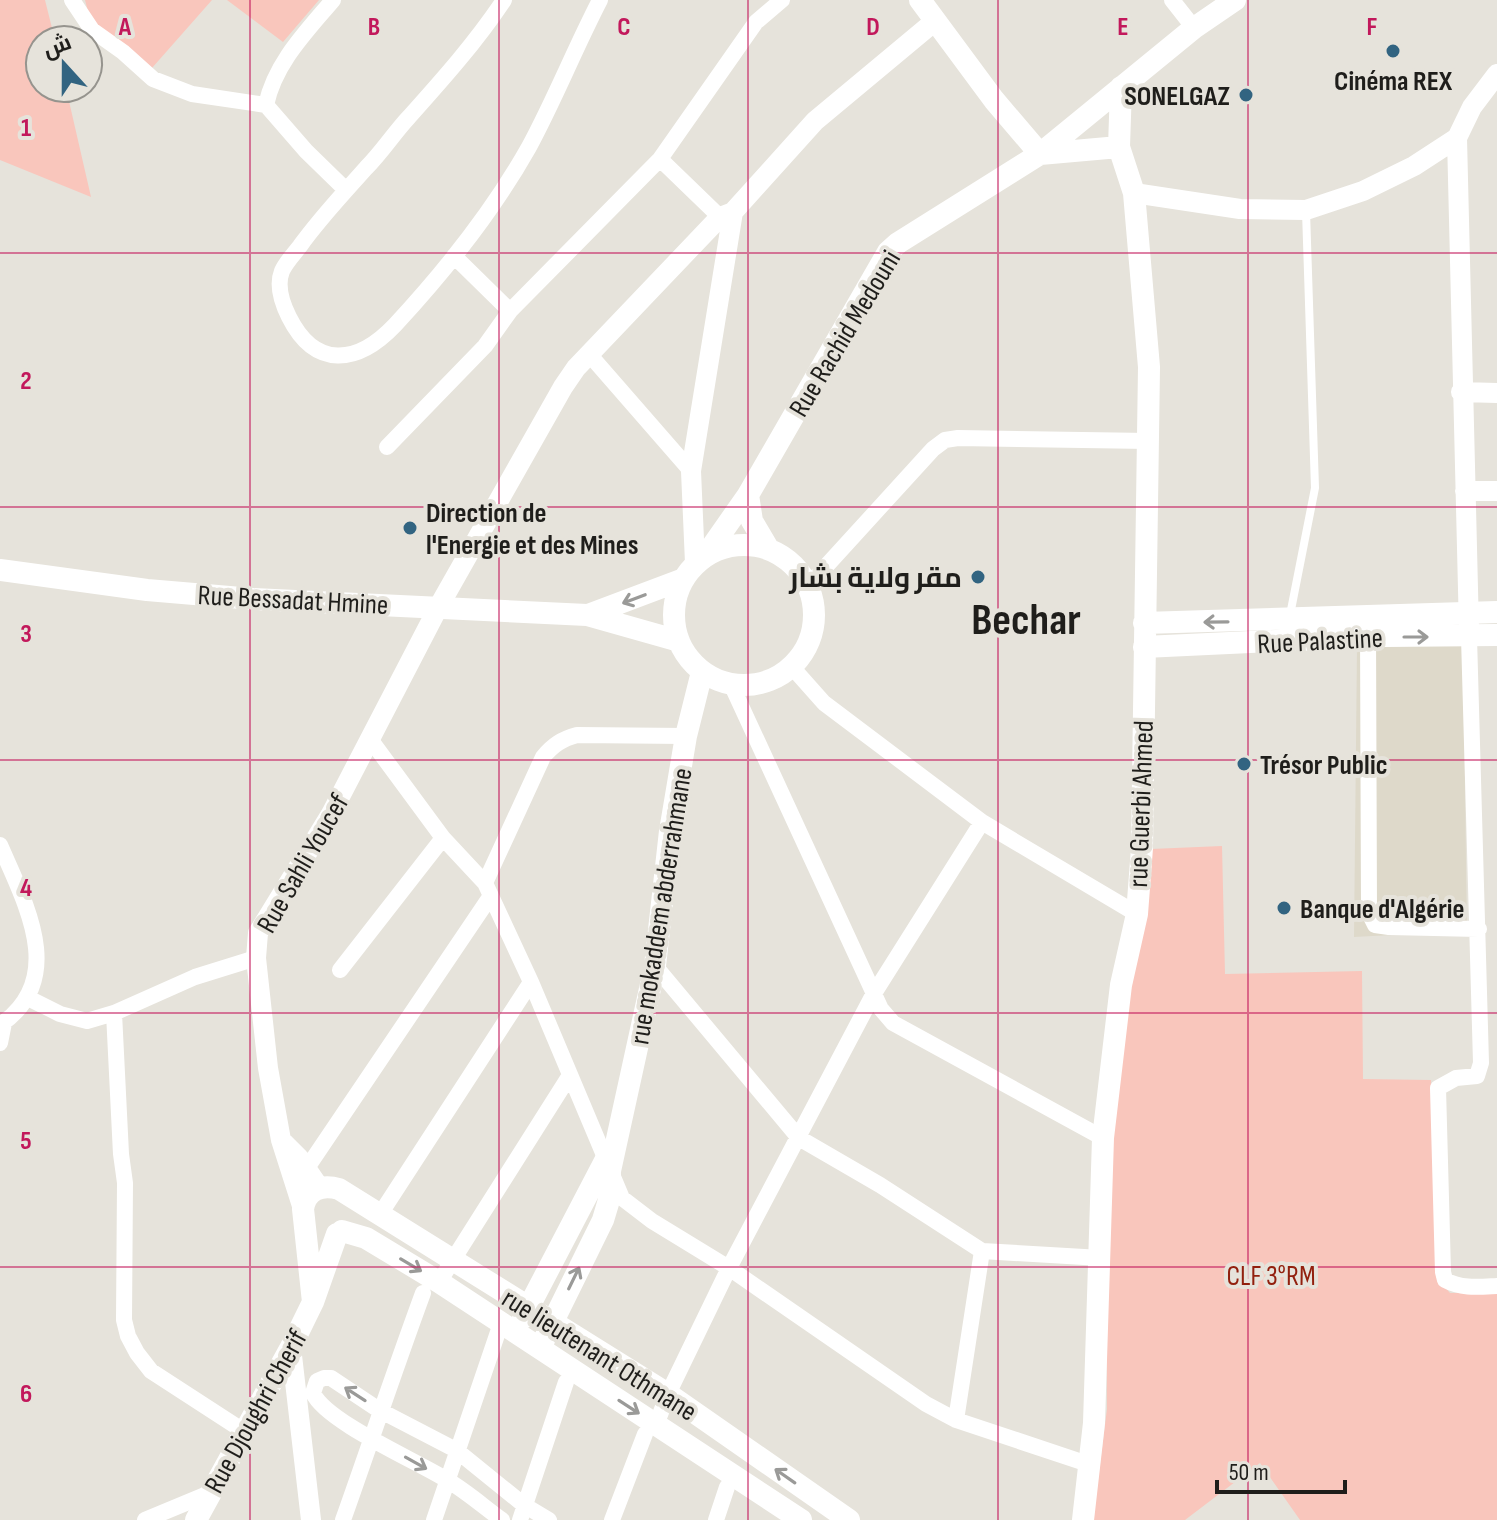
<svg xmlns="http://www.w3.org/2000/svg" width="1497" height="1520" viewBox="0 0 1497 1520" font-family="'Sofia Sans Condensed',Cairo,sans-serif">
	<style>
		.built { fill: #ded9ca }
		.green { fill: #f9c6bc }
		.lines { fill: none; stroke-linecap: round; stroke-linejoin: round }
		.service { stroke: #fff; stroke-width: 8 }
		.minor { stroke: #fff; stroke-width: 16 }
		.tertiary { stroke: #fff; stroke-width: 20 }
		.secondary { stroke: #fff; stroke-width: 22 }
		.oneway { stroke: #9a9a98 }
		.grid { fill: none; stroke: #c2185b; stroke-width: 2; stroke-opacity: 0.55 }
		.poi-dot { fill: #326481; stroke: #e6e3db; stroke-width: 3 }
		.labels { text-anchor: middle; stroke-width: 8; stroke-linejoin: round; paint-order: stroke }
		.poi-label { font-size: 28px; font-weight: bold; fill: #1f1e1b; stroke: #e6e3db; text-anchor: start }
		.street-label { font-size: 28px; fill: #1f1e1b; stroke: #e6e3db }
		.park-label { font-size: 28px; fill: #92200e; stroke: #e6e3db }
		.town-label { font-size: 44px; font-weight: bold; fill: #1f1e1b; stroke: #e6e3db }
		.grid-label { font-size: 26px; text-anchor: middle; font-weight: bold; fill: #c2185b; stroke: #e6e3db; stroke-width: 8; stroke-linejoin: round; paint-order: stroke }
	</style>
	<rect width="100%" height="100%" fill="#e6e3db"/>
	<path class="built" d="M 1463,644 L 1467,931 L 1354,937 L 1357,648 Z"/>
	<path class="green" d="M 0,0 L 45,0 L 55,40 L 40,40 L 40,88 L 66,88 L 91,197 L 0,160 Z
		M 85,0 L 212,0 L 152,68 L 91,23 Z
		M 227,0 L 319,0 L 283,42 Z
		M 1222,846 L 1225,974 L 1362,971 L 1363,1079 L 1431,1080 L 1437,1278 L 1450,1293 L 1497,1293 L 1497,1520 L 1300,1520 L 1260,1463 L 1185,1520 L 1093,1520 L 1107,1409 L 1106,1200 L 1116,1066 L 1147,908 L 1151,849 Z"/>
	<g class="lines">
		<path class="service" d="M 1290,615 L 1315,488 L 1306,211"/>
		<path class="minor" d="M 72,0 L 92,30 L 123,52 L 153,79 L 192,94 L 266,105
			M 333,0 C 306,32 275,63 266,105 L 306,151 L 346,190
			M 504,0 C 476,42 443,79 409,117 C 394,133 382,152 366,168 C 343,194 320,218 300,246 C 294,254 286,262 282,271 C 276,286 282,303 289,317 C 315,369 357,365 395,325 C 445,271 493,211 529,147 C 555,99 575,48 600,0
			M 1172,0 L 1194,28
			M 720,217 L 660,159 L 756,22 L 782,0
			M 454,256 L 510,311
			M 589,354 L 691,471
			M 387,447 L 485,346 L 510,311 L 660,159
			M 808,586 L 933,449 L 945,440 L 958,438 L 1149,441
			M 1368,628 L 1369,913 L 1375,925 L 1389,927 L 1479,929
			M 1469,637 L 1481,1063 L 1477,1076 L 1456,1078 L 1438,1088 L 1443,1272 L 1445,1280 C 1462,1289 1478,1287 1497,1286
			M 792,667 L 824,703 L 982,822 L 1137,914
			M 731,684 L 881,1009 L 893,1023 L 1103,1138
			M 370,739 L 443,838
			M 0,845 C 25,903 68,979 0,1025
			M 485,883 L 531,982 L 622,1198 L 652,1221 L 729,1268 L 926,1404 L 956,1420 L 1091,1465
			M 655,966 L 799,1138 L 880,1185 L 982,1251 L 1101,1258
			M 340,970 L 443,838 L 485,883 L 543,757 C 553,745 562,739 577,735 L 686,736
			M 28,998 L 60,1014 L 87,1021 L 114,1013 L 195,977 L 256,958
			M 114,1013 L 121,1154 L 125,1183 L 124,1320 L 128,1336 L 137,1353 L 151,1371 L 245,1432
			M 0,1043 L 4,1023
			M 307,1168 L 490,897
			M 379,1216 L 531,982
			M 439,1282 L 570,1075
			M 956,1420 L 982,1251
			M 656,1425 L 668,1394 L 729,1268 L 873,995 L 982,822
			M 145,1520 L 210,1493
			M 343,1520 C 370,1444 395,1369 423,1293
			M 434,1520 L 498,1332
			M 502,1520 C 484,1507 466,1491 447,1480 C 417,1461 326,1422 313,1393 L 317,1381 L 324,1378 L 331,1378 L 379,1410 L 456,1450 L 524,1505 L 549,1520
			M 520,1520 L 566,1382
			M 612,1520 L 645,1434
			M 716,1520 L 727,1487"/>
		<path class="tertiary" d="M 1457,138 L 1469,630
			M 1134,193 L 1240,209 L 1306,210 L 1363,191 L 1414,166 L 1457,138 L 1472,107 L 1497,74
			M 1461,392 L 1497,393
			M 1465,491 L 1497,491
			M 695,563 L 691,471 L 733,212 L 815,121 L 935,21
			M 284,1143 L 299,1158 L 319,1187
			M 303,1209 L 281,1140 L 268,1068 L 256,958 L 258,933 L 331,814 L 439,606 L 563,387 L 576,368 L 720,217 L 733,212
			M 291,1347 L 311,1520"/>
		<path class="secondary" d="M 920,0 L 994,100 L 1040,154
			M 1040,154 L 1119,147
			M 748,495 L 752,521 L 768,548
			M674 615a70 70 0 1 1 140 0a70 70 0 1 1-140 0Z
			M 706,555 L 748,495 L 888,252 L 898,243 L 1040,154 L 1194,28 L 1235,0
			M 0,570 L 147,590 L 253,599 L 587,615 L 679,641
			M 588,615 L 681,580
			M 1144,623 L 1497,612
			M 1144,647 L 1383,636 L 1497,635
			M 342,1231 L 366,1238 L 439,1282 L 801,1520
			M 313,1302 L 303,1209 C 306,1190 321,1184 339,1189 L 668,1394 L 849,1520
			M 523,1318 L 607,1157
			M 540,1348 L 603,1220 L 609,1200 L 610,1171 L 655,966 L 670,831 L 686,736 L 702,672
			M 196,1520 L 291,1347 L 313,1302 L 337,1234
			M 1083,1520 L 1094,1423 L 1103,1138 L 1121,985 L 1137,914 L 1142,848 L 1149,367 L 1134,193 L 1119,147 L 1121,87"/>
	</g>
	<defs><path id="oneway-shaft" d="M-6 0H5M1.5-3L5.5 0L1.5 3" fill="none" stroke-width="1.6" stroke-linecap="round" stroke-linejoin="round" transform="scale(2)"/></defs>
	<g class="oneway">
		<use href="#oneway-shaft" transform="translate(634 599) rotate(159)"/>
		<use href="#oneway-shaft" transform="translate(1216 622) rotate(179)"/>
		<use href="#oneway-shaft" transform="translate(1416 637)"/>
		<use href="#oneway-shaft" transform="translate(411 1265) rotate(31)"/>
		<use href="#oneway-shaft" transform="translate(574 1278) rotate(-64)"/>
		<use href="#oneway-shaft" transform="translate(355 1394) rotate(-147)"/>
		<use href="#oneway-shaft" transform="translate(629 1407) rotate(33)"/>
		<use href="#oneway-shaft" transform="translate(416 1463) rotate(29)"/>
		<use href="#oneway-shaft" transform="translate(785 1476) rotate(-145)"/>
	</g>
	<path class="grid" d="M 250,0 L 250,1520M 499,0 L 499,1520M 748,0 L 748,1520M 998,0 L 998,1520M 1248,0 L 1248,1520M 0,253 L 1497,253M 0,507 L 1497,507M 0,760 L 1497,760M 0,1013 L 1497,1013M 0,1267 L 1497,1267"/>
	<g class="poi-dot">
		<circle cx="1393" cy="51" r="8"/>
		<circle cx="1246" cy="95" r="8"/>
		<circle cx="410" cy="528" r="8"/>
		<circle cx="978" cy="577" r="8"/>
		<circle cx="1244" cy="764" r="8"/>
		<circle cx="1284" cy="908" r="8"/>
	</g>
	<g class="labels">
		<g class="poi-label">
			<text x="1393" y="90" text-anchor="middle">Cinéma REX</text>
			<text x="1230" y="105" text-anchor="end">SONELGAZ</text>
			<text x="426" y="522">Direction de<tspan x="426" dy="32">l'Energie et des Mines</tspan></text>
			<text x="962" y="587" text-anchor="end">مقر ولاية بشار</text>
			<text x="1260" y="774">Trésor Public</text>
			<text x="1300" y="918">Banque d'Algérie</text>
		</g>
		<g class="street-label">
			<text transform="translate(844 333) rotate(-59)" y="10">Rue Rachid Medouni</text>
			<text transform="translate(293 599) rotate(3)" y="10">Rue Bessadat Hmine</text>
			<text transform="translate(1320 640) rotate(-3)" y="10">Rue Palastine</text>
			<text transform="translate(1140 804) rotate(-88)" y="10">rue Guerbi Ahmed</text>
			<text transform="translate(302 863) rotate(-60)" y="10">Rue Sahli Youcef</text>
			<text transform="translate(660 906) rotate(-81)" y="10">rue mokaddem abderrahmane</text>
			<text transform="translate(600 1354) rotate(32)" y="10">rue lieutenant Othmane</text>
			<text transform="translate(255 1411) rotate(-61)" y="10">Rue Djoughri Cherif</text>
		</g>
		<g class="park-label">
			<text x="1271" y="1285">CLF 3°RM</text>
		</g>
		<g class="town-label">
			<text x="1026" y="634">Bechar</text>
		</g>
	</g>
	<g class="grid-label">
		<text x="125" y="35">A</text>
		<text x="374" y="35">B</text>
		<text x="624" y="35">C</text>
		<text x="873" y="35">D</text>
		<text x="1123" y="35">E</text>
		<text x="1372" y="35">F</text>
		<text x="26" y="136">1</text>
		<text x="26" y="389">2</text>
		<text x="26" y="642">3</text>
		<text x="26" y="896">4</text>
		<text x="26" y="1149">5</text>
		<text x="26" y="1402">6</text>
	</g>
	<g transform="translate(64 64) rotate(339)"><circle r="38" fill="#e6e3db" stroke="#96948e" stroke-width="2"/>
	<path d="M0-6L14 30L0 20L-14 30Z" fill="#326481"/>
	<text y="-12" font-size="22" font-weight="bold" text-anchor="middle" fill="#1f1e1b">ش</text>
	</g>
	<path d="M1217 1480v12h128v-12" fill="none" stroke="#1f1e1b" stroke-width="4"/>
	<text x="1229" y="1480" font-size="24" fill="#1f1e1b" stroke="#e6e3db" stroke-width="6" paint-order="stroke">50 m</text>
</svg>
